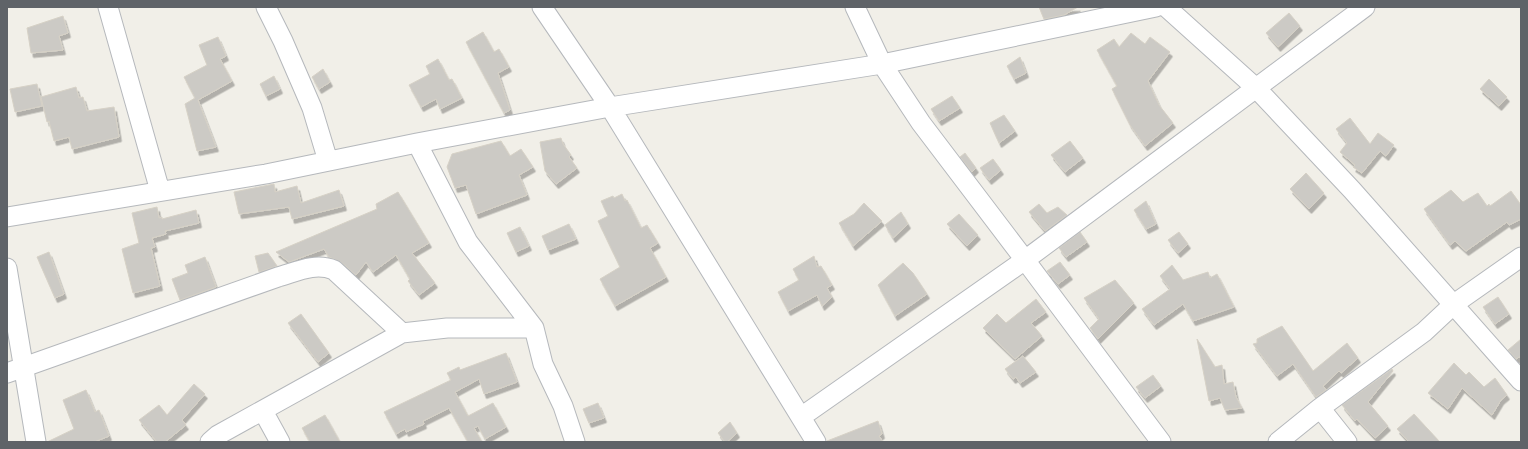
<svg xmlns="http://www.w3.org/2000/svg" width="1528" height="449" viewBox="0 0 1528 449" font-family="Montserrat,sans-serif">
	<style>
		.building { fill: #cccac5; stroke: #d6d1c6; filter: url(#shadow) }
		.lines { fill: none; stroke-linecap: round; stroke-linejoin: round }
		.minor-casing { stroke: #b5b8bc; stroke-width: 21 }
		.minor { stroke: #fff; stroke-width: 19 }
	</style>
	<defs>
		<filter id="shadow"><feDropShadow dx="2.5" dy="4.5" stdDeviation="0" flood-color="#0004"/></filter>
	</defs>
	<rect width="100%" height="100%" fill="#f1efe8"/>
	<path class="building" d="M 1039,7 L 1078,7 L 1064,15 L 1044,19 Z
		M 1289,13 L 1300,26 L 1278,47 L 1266,33 Z
		M 63,16 L 68,33 L 59,36 L 63,50 L 31,53 L 27,28 Z
		M 483,32 L 494,52 L 499,49 L 509,67 L 498,73 L 510,110 L 504,113 L 466,42 Z
		M 1131,33 L 1145,44 L 1150,37 L 1170,52 L 1148,81 L 1159,105 L 1173,123 L 1145,146 L 1130,125 L 1112,89 L 1117,86 L 1097,50 L 1114,39 L 1119,47 Z
		M 218,37 L 226,56 L 220,59 L 232,81 L 198,100 L 216,147 L 197,151 L 185,104 L 195,98 L 184,77 L 207,65 L 199,45 Z
		M 1020,57 L 1026,73 L 1014,79 L 1007,66 Z
		M 438,59 L 449,80 L 452,79 L 462,98 L 440,109 L 436,99 L 421,107 L 409,85 L 430,74 L 426,66 Z
		M 323,69 L 330,82 L 319,89 L 312,77 Z
		M 274,76 L 280,89 L 266,96 L 260,84 Z
		M 1489,79 L 1507,97 L 1499,106 L 1480,89 Z
		M 37,84 L 42,106 L 15,112 L 10,89 Z
		M 76,87 L 79,98 L 83,97 L 87,111 L 114,107 L 119,137 L 72,149 L 69,137 L 54,141 L 49,121 L 47,122 L 41,97 Z
		M 952,96 L 960,108 L 939,121 L 931,109 Z
		M 1004,115 L 1015,131 L 999,143 L 990,123 Z
		M 1350,118 L 1370,144 L 1378,133 L 1394,145 L 1386,156 L 1380,151 L 1362,173 L 1353,167 L 1355,165 L 1340,152 L 1347,143 L 1336,129 Z
		M 561,138 L 563,144 L 571,155 L 569,157 L 577,168 L 556,184 L 545,171 L 540,142 Z
		M 501,141 L 510,156 L 521,149 L 533,167 L 519,175 L 527,195 L 476,214 L 466,185 L 455,188 L 447,167 L 452,154 Z
		M 1070,141 L 1083,158 L 1065,172 L 1051,155 Z
		M 965,153 L 976,168 L 972,172 L 960,157 Z
		M 993,159 L 1001,170 L 989,180 L 980,168 Z
		M 1306,173 L 1324,193 L 1309,209 L 1290,189 Z
		M 274,184 L 275,192 L 297,186 L 301,203 L 339,190 L 344,206 L 292,219 L 289,207 L 239,214 L 234,192 Z
		M 1451,190 L 1463,202 L 1478,193 L 1487,206 L 1489,204 L 1490,206 L 1511,191 L 1521,205 L 1521,219 L 1509,225 L 1507,222 L 1466,251 L 1455,241 L 1450,245 L 1424,209 Z
		M 398,192 L 429,243 L 412,253 L 435,283 L 419,295 L 408,281 L 410,279 L 396,255 L 373,272 L 366,262 L 356,275 L 341,262 L 329,257 L 324,249 L 289,262 L 276,252 L 377,209 L 376,204 Z
		M 622,194 L 625,201 L 627,200 L 641,228 L 647,225 L 658,243 L 650,248 L 666,277 L 615,306 L 600,279 L 620,267 L 598,221 L 608,216 L 601,201 L 613,196 L 614,198 Z
		M 1146,201 L 1156,224 L 1146,229 L 1134,210 Z
		M 864,203 L 882,221 L 853,246 L 839,223 L 854,214 Z
		M 1039,204 L 1047,213 L 1058,207 L 1067,215 L 1045,231 L 1029,212 Z
		M 157,207 L 159,218 L 162,217 L 162,219 L 196,210 L 199,223 L 165,231 L 166,234 L 152,238 L 155,247 L 151,248 L 160,286 L 133,293 L 122,249 L 139,243 L 132,213 Z
		M 901,212 L 908,224 L 893,238 L 885,225 Z
		M 959,214 L 978,235 L 967,246 L 947,224 Z
		M 569,224 L 576,239 L 548,250 L 542,236 Z
		M 520,227 L 529,246 L 516,252 L 507,233 Z
		M 1080,232 L 1087,242 L 1066,257 L 1059,248 Z
		M 1179,232 L 1188,244 L 1178,253 L 1168,240 Z
		M 49,252 L 64,294 L 55,298 L 37,257 Z
		M 268,253 L 277,266 L 259,272 L 255,256 Z
		M 814,256 L 817,267 L 821,266 L 832,285 L 827,288 L 832,297 L 822,306 L 817,295 L 788,311 L 778,292 L 799,280 L 793,269 Z
		M 205,257 L 216,287 L 180,300 L 172,279 L 188,273 L 185,265 Z
		M 1060,262 L 1070,275 L 1058,284 L 1047,271 Z
		M 903,263 L 913,273 L 927,294 L 895,316 L 878,285 Z
		M 1172,265 L 1183,280 L 1208,272 L 1210,278 L 1217,274 L 1234,307 L 1193,321 L 1183,304 L 1154,325 L 1142,309 L 1170,289 L 1160,276 Z
		M 1115,280 L 1134,303 L 1098,339 L 1090,328 L 1099,319 L 1084,298 Z
		M 1498,297 L 1509,314 L 1495,324 L 1483,307 Z
		M 1036,299 L 1046,312 L 1031,323 L 1042,336 L 1015,359 L 983,328 L 997,314 L 1006,323 Z
		M 301,314 L 329,353 L 318,362 L 288,323 Z
		M 1282,326 L 1313,371 L 1347,343 L 1358,358 L 1341,373 L 1339,371 L 1323,386 L 1326,390 L 1316,397 L 1293,364 L 1277,376 L 1253,344 L 1257,343 L 1257,339 Z
		M 1197,339 L 1215,367 L 1222,365 L 1224,384 L 1233,382 L 1236,397 L 1242,408 L 1225,410 L 1220,398 L 1209,401 Z
		M 1521,339 L 1521,356 L 1516,359 L 1508,350 Z
		M 506,353 L 517,382 L 484,394 L 479,379 L 455,392 L 468,416 L 493,403 L 506,427 L 485,439 L 478,426 L 474,428 L 482,442 L 468,442 L 449,408 L 423,421 L 424,424 L 406,432 L 405,429 L 396,434 L 384,412 L 451,380 L 447,373 L 459,367 L 460,370 Z
		M 1023,356 L 1036,372 L 1020,383 L 1016,377 L 1013,379 L 1005,369 Z
		M 1454,363 L 1466,375 L 1469,372 L 1484,387 L 1495,378 L 1507,395 L 1501,400 L 1492,415 L 1462,388 L 1448,409 L 1428,393 Z
		M 1392,369 L 1393,371 L 1368,402 L 1388,426 L 1375,438 L 1357,419 L 1355,421 L 1342,405 Z
		M 1153,375 L 1161,386 L 1145,398 L 1136,387 Z
		M 194,384 L 205,394 L 182,420 L 186,425 L 165,442 L 157,442 L 139,420 L 159,405 L 167,415 Z
		M 86,390 L 95,412 L 99,410 L 109,436 L 94,442 L 47,442 L 74,429 L 63,400 Z
		M 598,403 L 604,418 L 589,423 L 583,409 Z
		M 1414,414 L 1440,442 L 1409,442 L 1397,429 Z
		M 325,415 L 340,442 L 310,442 L 302,428 Z
		M 878,421 L 882,434 L 879,436 L 883,442 L 827,442 L 827,441 Z
		M 730,422 L 737,433 L 727,442 L 725,442 L 718,433 Z"/>
	<g class="lines">
		<g class="minor-casing">
			<path id="minor" d="M 108,7 L 160,191
				M 266,7 L 283,41 L 312,108 L 328,161
				M 542,7 L 610,107 L 816,442
				M 855,7 L 882,64 L 921,123 L 1025,260 L 1161,442
				M 1166,7 L 1256,88 L 1352,190 L 1521,381
				M 417,143 L 468,242 L 534,328 L 543,364 L 563,406 L 575,442
				M 7,217 L 266,174 L 417,143 L 610,107 L 882,64 L 1156,7
				M 7,268 L 36,442
				M 7,373 L 278,277 C 296,272 315,262 334,270 L 402,333
				M 1320,408 L 1347,442
				M 263,411 L 280,442
				M 801,417 L 1025,260 L 1365,7
				M 210,442 L 218,435 L 402,333 L 447,328 L 534,328
				M 1278,442 L 1320,408 L 1424,332 L 1454,304 L 1521,257"/>
		</g>
		<use href="#minor" class="minor"/>
	</g>
	<rect width="1528" height="449" fill="none" stroke="#5f6368" stroke-width="16"/>
</svg>
